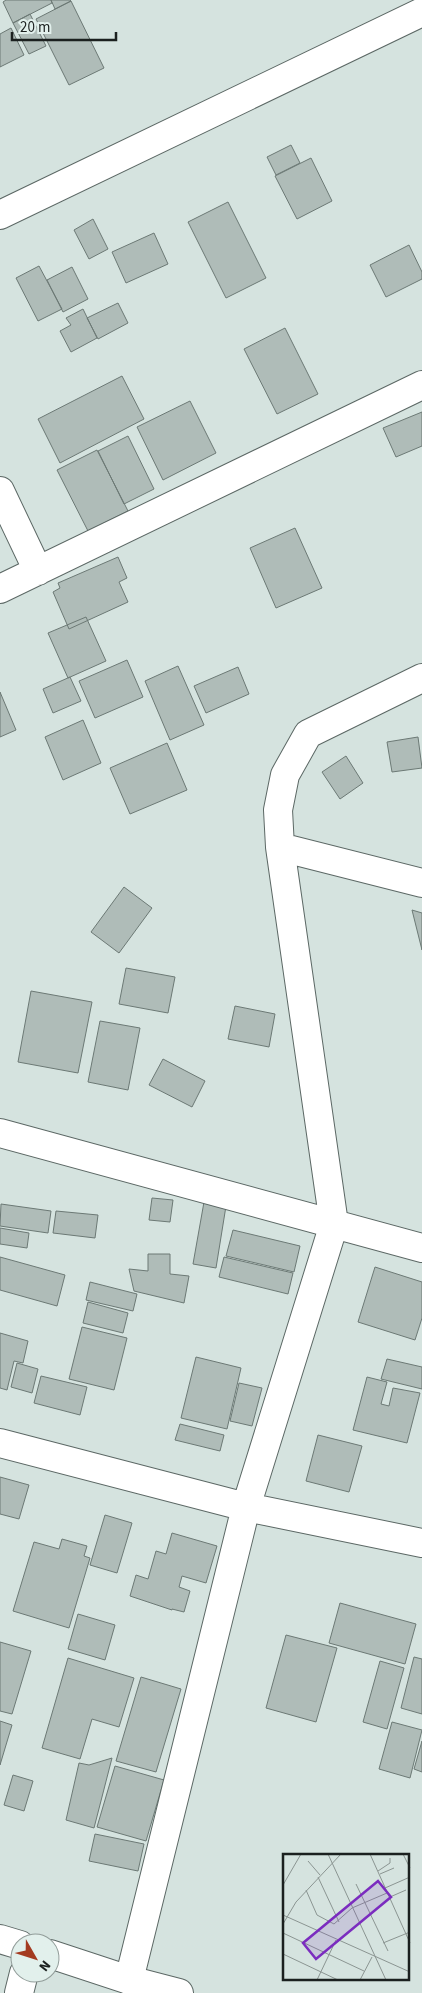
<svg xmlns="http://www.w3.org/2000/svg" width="422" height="1993" viewBox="0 0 422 1993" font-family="'Source Sans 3',sans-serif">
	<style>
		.building { fill: #afbcb8; stroke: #6c7975 }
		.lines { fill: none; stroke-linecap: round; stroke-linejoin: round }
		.minor-casing { stroke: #5c6865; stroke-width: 30 }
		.major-casing { stroke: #5c6865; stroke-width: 30 }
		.minor { stroke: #fff; stroke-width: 28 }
		.major { stroke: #fff; stroke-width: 28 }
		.inset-road { fill: none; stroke: #8b9592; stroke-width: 1 }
		.view { fill: #7b2cbf; fill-opacity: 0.15; stroke: #7b2cbf; stroke-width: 2.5 }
		.inset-edge { fill: none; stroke: #1b201f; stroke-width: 2.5 }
	</style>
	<rect width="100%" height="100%" fill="#d5e3df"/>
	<path class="building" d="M 6,0 L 51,0 L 52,3 L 13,23 L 3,2 Z
		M 51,0 L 70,0 L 71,1 L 55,9 Z
		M 71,1 L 104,68 L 69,85 L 36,19 Z
		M 30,14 L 46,46 L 29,54 L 13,23 Z
		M 11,28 L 24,55 L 0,67 L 0,34 Z
		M 291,145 L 300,163 L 276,175 L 267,157 Z
		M 311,158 L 332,201 L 297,219 L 275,176 Z
		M 228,202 L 266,278 L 226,298 L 188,222 Z
		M 93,219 L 108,249 L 89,259 L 74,230 Z
		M 154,233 L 168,264 L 126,283 L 112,252 Z
		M 409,245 L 422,272 L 422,279 L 386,297 L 370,265 Z
		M 39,266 L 62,309 L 38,321 L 16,278 Z
		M 72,267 L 88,299 L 63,312 L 47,280 Z
		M 118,303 L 128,323 L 98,339 L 87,318 Z
		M 83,309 L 97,338 L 71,352 L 60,331 L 71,325 L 66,318 Z
		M 285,328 L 318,394 L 277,414 L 244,349 Z
		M 122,376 L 144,419 L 60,463 L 38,419 Z
		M 190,401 L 216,453 L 163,480 L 137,427 Z
		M 422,412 L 422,446 L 396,457 L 383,428 Z
		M 128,436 L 154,489 L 124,504 L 98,451 Z
		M 97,450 L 128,511 L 88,531 L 57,470 Z
		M 295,528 L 322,588 L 276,608 L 250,548 Z
		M 118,557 L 127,578 L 119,582 L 128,602 L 69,629 L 53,592 L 60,588 L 58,583 Z
		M 86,617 L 106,661 L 68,678 L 48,633 Z
		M 127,660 L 143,697 L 95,718 L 79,681 Z
		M 178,666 L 204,725 L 170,740 L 145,681 Z
		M 238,667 L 249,694 L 206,713 L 194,686 Z
		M 70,677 L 81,701 L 53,713 L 43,689 Z
		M 0,692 L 16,730 L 0,737 Z
		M 83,720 L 101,763 L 63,780 L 45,737 Z
		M 418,737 L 422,768 L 392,772 L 387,742 Z
		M 167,743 L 187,790 L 130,814 L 110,768 Z
		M 346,756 L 363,783 L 340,799 L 322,772 Z
		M 124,887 L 152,908 L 119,953 L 91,932 Z
		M 412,910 L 422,913 L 422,950 Z
		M 126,968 L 175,977 L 168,1013 L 119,1004 Z
		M 31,991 L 92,1002 L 78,1073 L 18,1062 Z
		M 235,1006 L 275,1014 L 269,1047 L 228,1039 Z
		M 100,1021 L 140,1028 L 128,1090 L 88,1082 Z
		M 163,1059 L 205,1081 L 192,1107 L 149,1085 Z
		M 152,1198 L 173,1200 L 170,1222 L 149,1220 Z
		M 204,1202 L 226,1206 L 216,1268 L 193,1264 Z
		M 1,1204 L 51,1211 L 48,1233 L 0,1226 Z
		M 56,1211 L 98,1215 L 95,1238 L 53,1233 Z
		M 0,1228 L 29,1233 L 27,1248 L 0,1244 Z
		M 233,1230 L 300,1246 L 294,1272 L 226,1256 Z
		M 148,1254 L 170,1254 L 170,1274 L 189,1276 L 184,1303 L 134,1291 L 129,1269 L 148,1271 Z
		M 0,1257 L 65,1275 L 57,1306 L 0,1290 Z
		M 224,1257 L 293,1273 L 288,1294 L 219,1277 Z
		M 375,1267 L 422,1282 L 422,1318 L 415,1340 L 358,1322 Z
		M 90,1282 L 137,1294 L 133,1311 L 86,1300 Z
		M 88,1302 L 128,1313 L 123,1333 L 83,1323 Z
		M 82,1327 L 127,1338 L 114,1390 L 69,1379 Z
		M 0,1333 L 28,1341 L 23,1363 L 14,1361 L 7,1390 L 0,1388 Z
		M 196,1357 L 241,1368 L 227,1429 L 181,1418 Z
		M 387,1359 L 422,1367 L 422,1389 L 381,1379 Z
		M 17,1363 L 38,1369 L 32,1393 L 11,1387 Z
		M 41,1376 L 87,1387 L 80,1415 L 34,1403 Z
		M 367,1377 L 387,1382 L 381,1404 L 389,1406 L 393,1388 L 420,1393 L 407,1443 L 353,1430 Z
		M 239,1383 L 262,1388 L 252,1426 L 230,1421 Z
		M 180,1424 L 224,1435 L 220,1451 L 175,1440 Z
		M 318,1435 L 362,1446 L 349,1492 L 306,1481 Z
		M 0,1477 L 29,1485 L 19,1519 L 0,1514 Z
		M 105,1515 L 132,1523 L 117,1573 L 90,1565 Z
		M 172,1533 L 217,1546 L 206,1583 L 182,1576 L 179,1587 L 190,1591 L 184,1612 L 172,1609 L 172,1610 L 130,1596 L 136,1575 L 148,1579 L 156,1551 L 166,1554 Z
		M 62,1539 L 87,1546 L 84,1556 L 90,1558 L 69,1628 L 13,1611 L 34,1542 L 59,1549 Z
		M 340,1603 L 416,1624 L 405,1664 L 329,1643 Z
		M 78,1614 L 115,1625 L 105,1660 L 68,1649 Z
		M 286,1635 L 337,1648 L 316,1722 L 266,1708 Z
		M 0,1642 L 31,1651 L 12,1714 L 0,1711 Z
		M 414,1657 L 422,1659 L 422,1714 L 401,1708 Z
		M 68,1658 L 134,1678 L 119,1727 L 92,1719 L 80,1759 L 42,1748 Z
		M 380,1661 L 404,1668 L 387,1729 L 363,1722 Z
		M 141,1677 L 181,1689 L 156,1772 L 116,1761 Z
		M 0,1721 L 12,1725 L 0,1765 Z
		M 392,1722 L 422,1730 L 410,1778 L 379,1769 Z
		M 422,1741 L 422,1772 L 414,1769 Z
		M 112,1758 L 94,1828 L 66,1820 L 79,1763 L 89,1765 Z
		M 115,1766 L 164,1780 L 146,1841 L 97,1827 Z
		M 13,1775 L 33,1781 L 24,1811 L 4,1805 Z
		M 95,1834 L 144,1844 L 138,1871 L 89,1861 Z"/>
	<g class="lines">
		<g class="minor-casing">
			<path id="minor" d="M 0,215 L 422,12
				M 0,491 L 38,571
				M 0,589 L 422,385
				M 280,847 L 422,883
				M 0,1133 L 422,1248
				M 0,1443 L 246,1507 L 422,1543
				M 129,1980 L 246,1507 L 334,1224 L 280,847 L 278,810 L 285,775 L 308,734 L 422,678
				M 19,1993 L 24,1973"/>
		</g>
		<g class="major-casing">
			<path id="major" d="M 0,1939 L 20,1945
				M 50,1954 L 129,1980 L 179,1993"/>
		</g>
		<use href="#minor" class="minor"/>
		<use href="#major" class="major"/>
	</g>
	<g transform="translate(283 1854)">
		<rect width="126" height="126" fill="#d5e3df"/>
		<path class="inset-road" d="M 45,0 L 103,126M 87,0 L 127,89M 120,0 L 127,14M 25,7 L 37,21M 95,17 L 107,9 L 107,4M 97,20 L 111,14M 35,23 L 56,68M 73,30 L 105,97M 0,31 L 18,0M 102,34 L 127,23M 23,36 L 34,61 L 51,70 L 69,54 L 104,39M 107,43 L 123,36M 0,61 L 127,118M 0,70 L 13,48 L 58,0M 0,79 L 81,117M 100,89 L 127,78M 0,100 L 55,126M 34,126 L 53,86M 77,126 L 89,103"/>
		<path class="view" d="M 95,27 L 108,43 L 33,105 L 20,89 Z"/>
		<rect width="126" height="126" class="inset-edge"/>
	</g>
	<g transform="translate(35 1958) rotate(129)"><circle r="24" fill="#e2f0ec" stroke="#929d9a"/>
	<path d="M0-4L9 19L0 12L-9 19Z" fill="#a33a20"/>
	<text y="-8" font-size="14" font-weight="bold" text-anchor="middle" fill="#1b201f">N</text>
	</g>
	<path d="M12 32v8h104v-8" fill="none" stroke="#1b201f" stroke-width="2.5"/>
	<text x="20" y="32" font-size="15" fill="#1b201f" stroke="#e2f0ec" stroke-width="4" paint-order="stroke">20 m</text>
</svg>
